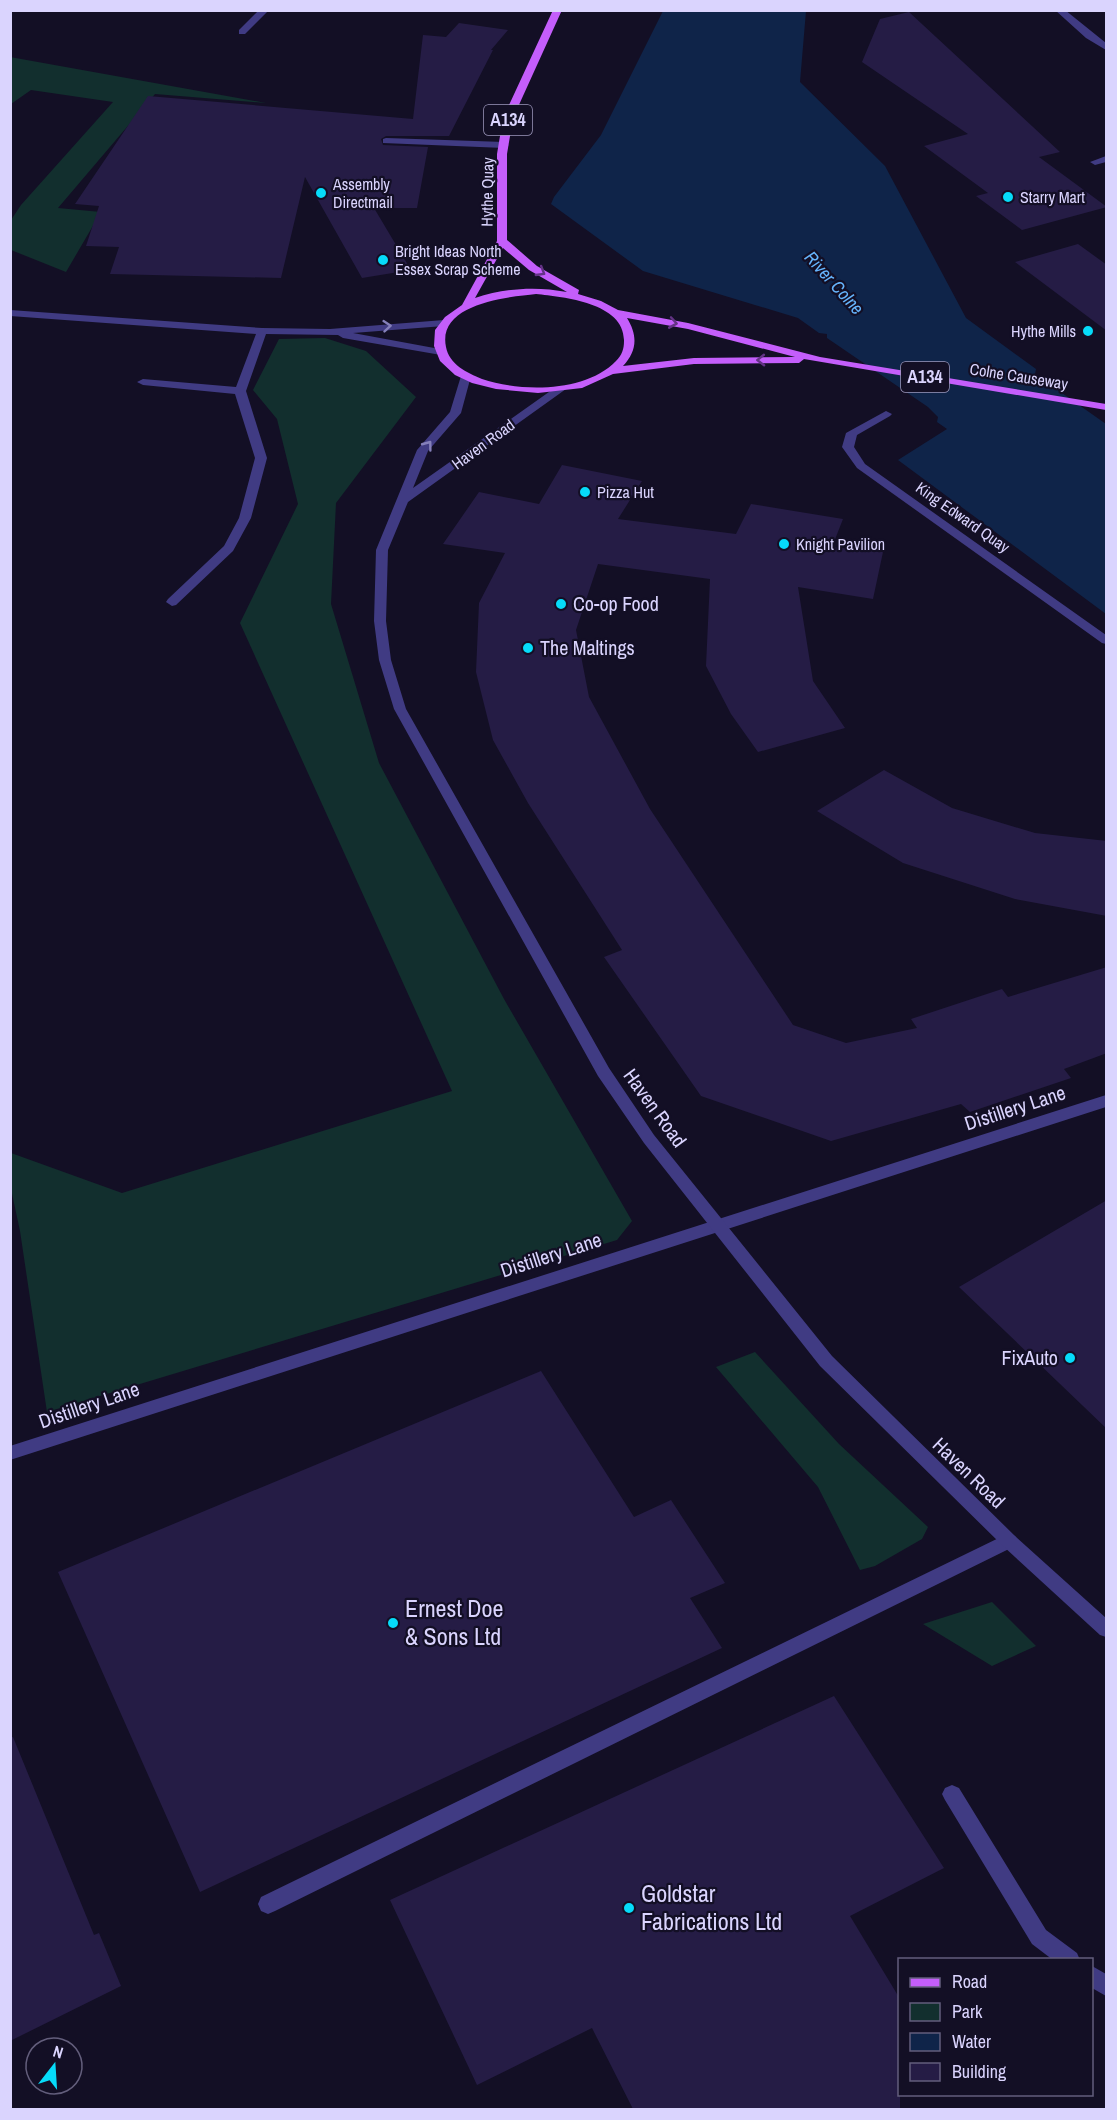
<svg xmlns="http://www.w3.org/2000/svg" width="1117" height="2120" viewBox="0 0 1117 2120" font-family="'Archivo Narrow',sans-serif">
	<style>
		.green { fill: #122f2e }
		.water { fill: #0f2449 }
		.building { fill: #251c45 }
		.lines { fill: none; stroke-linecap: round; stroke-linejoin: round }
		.service { fill: #403b83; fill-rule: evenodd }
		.minor { fill: #403b83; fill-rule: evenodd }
		.tertiary { fill: #403b83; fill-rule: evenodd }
		.primary { fill: #c45efb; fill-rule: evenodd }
		.oneway { stroke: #633385 }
		.oneway2 { stroke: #8580ba }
		.poi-dot { fill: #06dbf9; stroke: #130f25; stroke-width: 2 }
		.labels { text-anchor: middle; stroke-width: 4.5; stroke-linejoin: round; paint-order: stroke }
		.far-poi-label { font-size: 16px; fill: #dad4fe; stroke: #130f25; text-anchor: start }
		.far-street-label { font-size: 16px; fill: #dad4fe; stroke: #130f25 }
		.shield { fill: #130f25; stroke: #9e99bd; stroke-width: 1.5 }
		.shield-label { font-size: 18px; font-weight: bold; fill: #dad4fe }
		.far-water-label { font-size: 18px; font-style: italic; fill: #65b3fb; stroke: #130f25 }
		.poi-label { font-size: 20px; fill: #dad4fe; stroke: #130f25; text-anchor: start }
		.street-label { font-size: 20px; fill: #dad4fe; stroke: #130f25 }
		.near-poi-label { font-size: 24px; fill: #dad4fe; stroke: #130f25; text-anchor: start }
	</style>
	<rect width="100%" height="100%" fill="#130f25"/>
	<path class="green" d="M 10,57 L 266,103 L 155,94 L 58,208 L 101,212 L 66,272 L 11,250 L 11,220 L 21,205 L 113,102 L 31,90 L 11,104 Z
		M 325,338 L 366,351 L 416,397 L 336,503 L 331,604 L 379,763 L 504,999 L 632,1221 L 617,1240 L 47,1412 L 20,1231 L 11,1189 L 11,1153 L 122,1193 L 452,1091 L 240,623 L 298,504 L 277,419 L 253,390 L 279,339 Z
		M 755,1352 L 839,1444 L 928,1527 L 922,1539 L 875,1566 L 860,1570 L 818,1487 L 716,1367 Z
		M 992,1602 L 1036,1646 L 992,1666 L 923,1624 Z"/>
	<path class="water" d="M 663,11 L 806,11 L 800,82 L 885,166 L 966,318 L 1036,369 L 1035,374 L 1106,424 L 1106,614 L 898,460 L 947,429 L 937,422 L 938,417 L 928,407 L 827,338 L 827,334 L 819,333 L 798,318 L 643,271 L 551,204 L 554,197 L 601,135 Z"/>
	<path class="building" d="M 909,12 L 1060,152 L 1039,157 L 1107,207 L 1022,230 L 976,196 L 988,193 L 924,146 L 968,134 L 862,62 L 880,19 Z
		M 459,23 L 508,30 L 491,50 L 493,50 L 449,136 L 386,136 L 381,139 L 383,145 L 428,147 L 417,208 L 374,208 L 411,270 L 362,278 L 305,177 L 281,278 L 110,274 L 119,247 L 86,246 L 99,206 L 75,204 L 148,96 L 413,119 L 423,35 L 446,37 Z
		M 1078,244 L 1107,265 L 1107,331 L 1015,262 Z
		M 562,465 L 642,481 L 618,519 L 736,534 L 751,504 L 843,519 L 832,547 L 883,552 L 873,599 L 798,587 L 813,681 L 845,728 L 758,752 L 731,714 L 706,666 L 710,579 L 598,564 L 576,630 L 589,697 L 650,809 L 793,1025 L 846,1043 L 917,1028 L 911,1019 L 1002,989 L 1008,997 L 1107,967 L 1107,1053 L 1064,1069 L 1071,1078 L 970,1112 L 961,1104 L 831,1141 L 701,1096 L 604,957 L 622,950 L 528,803 L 493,740 L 476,672 L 479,603 L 505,553 L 443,544 L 479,492 L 539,504 Z
		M 884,770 L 952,808 L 1035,833 L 1107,841 L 1107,916 L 1015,899 L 903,863 L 817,811 Z
		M 1107,1200 L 1107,1429 L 959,1287 Z
		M 541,1371 L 634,1517 L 671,1500 L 725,1583 L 690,1598 L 722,1648 L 200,1892 L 58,1572 Z
		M 834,1696 L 944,1868 L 850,1916 L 900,1999 L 900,2109 L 633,2109 L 592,2028 L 477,2085 L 390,1900 Z
		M 13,1737 L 94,1935 L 99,1933 L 121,1986 L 10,2041 L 10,1738 Z"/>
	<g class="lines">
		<path class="service" d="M 386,138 L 504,142 L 509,145 L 504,148 L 383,143 L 383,139 Z
			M 10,310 L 262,328 L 330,329 L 444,320 L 449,323 L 444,326 L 353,333 L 445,350 L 445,354 L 441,355 L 343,338 L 338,335 L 266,334 L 246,391 L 267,458 L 251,518 L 233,551 L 176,605 L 172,606 L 166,602 L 168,599 L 224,546 L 239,518 L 255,458 L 235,394 L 143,385 L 137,382 L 143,379 L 236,387 L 256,334 L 10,316 Z
			M 1009,1533 L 1015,1536 L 1018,1541 L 1015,1546 L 275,1911 L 268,1914 L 261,1911 L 258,1904 L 261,1897 Z
			M 952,1785 L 959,1788 L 1046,1930 L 1077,1953 L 1080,1960 L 1053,1960 L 1032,1944 L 945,1800 L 942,1794 L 945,1788 Z
			M 1092,1966 L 1106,1974 L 1106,1996 L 1092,1988 Z"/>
		<path class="minor" d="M 259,10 L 269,10 L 245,34 L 239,34 L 239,30 Z
			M 1055,10 L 1065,10 L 1106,43 L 1106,50 L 1086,38 Z
			M 1106,156 L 1106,162 L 1095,165 L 1090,162 Z
			M 886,411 L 892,414 L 890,416 L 857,435 L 854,447 L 865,464 L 1106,635 L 1106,644 L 1102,643 L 857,468 L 842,447 L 846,433 Z
			M 1106,1095 L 1106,1107 L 10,1460 L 10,1446 Z"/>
		<path class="tertiary" d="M 466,373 L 471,376 L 461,413 L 428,451 L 413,488 L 556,387 L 564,387 L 566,389 L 408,502 L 388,550 L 386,621 L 391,660 L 406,709 L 609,1068 L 654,1135 L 832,1356 L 1015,1536 L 1106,1618 L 1106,1637 L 1100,1635 L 1003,1546 L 820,1366 L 644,1143 L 598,1076 L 394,709 L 379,660 L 374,621 L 376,550 L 417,450 L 450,412 L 461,376 Z"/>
		<path class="primary" d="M 553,10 L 562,10 L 513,118 L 507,154 L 507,240 L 537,266 L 579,290 L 578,294 L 601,301 L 618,310 L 688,323 L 820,357 L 1106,404 L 1106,410 L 804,359 L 799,363 L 694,364 L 613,374 L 582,388 L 538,393 L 496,389 L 472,383 L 455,375 L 440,361 L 434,346 L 435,330 L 445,317 L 462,305 L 497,241 L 497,154 L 503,118 ZM 503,248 L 529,270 L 567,292 C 536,286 505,288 475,298 ZM 536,294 C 564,297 625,303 624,341 C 624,349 622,355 616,361 C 585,393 520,392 482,379 C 467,373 449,364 446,347 C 437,304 507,297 536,294 ZM 627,318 L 688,329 L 795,357 L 694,358 L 623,366 C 637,351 638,336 627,318 Z"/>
	</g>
	<defs><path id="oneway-chevron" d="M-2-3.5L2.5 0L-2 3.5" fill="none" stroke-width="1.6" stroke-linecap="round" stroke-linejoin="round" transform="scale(1.5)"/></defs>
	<g class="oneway">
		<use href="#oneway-chevron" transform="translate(541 272) rotate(31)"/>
		<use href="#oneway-chevron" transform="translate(673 323) rotate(10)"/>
		<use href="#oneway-chevron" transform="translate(761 360) rotate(179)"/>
	</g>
	<g class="oneway2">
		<use href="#oneway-chevron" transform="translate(387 326) rotate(-5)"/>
		<use href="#oneway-chevron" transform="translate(428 445) rotate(-53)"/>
	</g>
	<g class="poi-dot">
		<circle cx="321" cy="193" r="6"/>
		<circle cx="1008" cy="197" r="6"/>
		<circle cx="383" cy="260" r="6"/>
		<circle cx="1088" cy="331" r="6"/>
		<circle cx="585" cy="492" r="6"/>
		<circle cx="784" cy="544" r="6"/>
		<circle cx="561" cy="604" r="6"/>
		<circle cx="528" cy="648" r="6"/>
		<circle cx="1070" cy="1358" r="6"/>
		<circle cx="393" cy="1623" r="6"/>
		<circle cx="629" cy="1908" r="6"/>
	</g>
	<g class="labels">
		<g class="far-poi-label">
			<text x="333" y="190">Assembly<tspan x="333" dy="18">Directmail</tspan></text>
			<text x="1020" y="203">Starry Mart</text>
			<text x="395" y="257">Bright Ideas North<tspan x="395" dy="18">Essex Scrap Scheme</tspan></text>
			<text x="1076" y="337" text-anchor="end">Hythe Mills</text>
			<text x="597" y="498">Pizza Hut</text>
			<text x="796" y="550">Knight Pavilion</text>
		</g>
		<g class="far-street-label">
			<text transform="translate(487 192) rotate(-89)" y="6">Hythe Quay</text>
			<text transform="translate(1019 376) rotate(9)" y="6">Colne Causeway</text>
			<text transform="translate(483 444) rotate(-36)" y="6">Haven Road</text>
			<text transform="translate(963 517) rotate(35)" y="6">King Edward Quay</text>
		</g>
		<g class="shield">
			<rect x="484" y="105" width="48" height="30" rx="4.5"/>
			<rect x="901" y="362" width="48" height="30" rx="4.5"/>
		</g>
		<g class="shield-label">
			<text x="508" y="126">A134</text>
			<text x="925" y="383">A134</text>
		</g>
		<g class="far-water-label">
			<text transform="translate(834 283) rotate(48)" y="6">River Colne</text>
		</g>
		<g class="poi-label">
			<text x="573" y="611">Co-op Food</text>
			<text x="540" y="655">The Maltings</text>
			<text x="1058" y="1365" text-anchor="end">FixAuto</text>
		</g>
		<g class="street-label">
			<text transform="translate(655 1108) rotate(54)" y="7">Haven Road</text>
			<text transform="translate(1015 1108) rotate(-18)" y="7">Distillery Lane</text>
			<text transform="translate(551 1255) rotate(-18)" y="7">Distillery Lane</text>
			<text transform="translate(89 1405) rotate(-19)" y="7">Distillery Lane</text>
			<text transform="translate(969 1473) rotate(44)" y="7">Haven Road</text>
		</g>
		<g class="near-poi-label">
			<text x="405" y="1617">Ernest Doe<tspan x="405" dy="28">&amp; Sons Ltd</tspan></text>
			<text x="641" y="1902">Goldstar<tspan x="641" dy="28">Fabrications Ltd</tspan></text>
		</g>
	</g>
	<rect width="1117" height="2120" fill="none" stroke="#dad4fe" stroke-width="24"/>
	<rect x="898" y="1958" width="195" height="138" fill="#130f25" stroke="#635e7c" stroke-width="1.5"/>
	<rect x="910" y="1978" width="30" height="9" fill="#c45efb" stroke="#635e7c" stroke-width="1.5"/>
	<text x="952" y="1988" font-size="18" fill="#dad4fe">Road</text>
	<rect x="910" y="2003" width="30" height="18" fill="#122f2e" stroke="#635e7c" stroke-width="1.5"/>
	<text x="952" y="2018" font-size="18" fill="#dad4fe">Park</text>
	<rect x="910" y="2033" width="30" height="18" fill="#0f2449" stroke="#635e7c" stroke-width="1.5"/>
	<text x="952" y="2048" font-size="18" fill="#dad4fe">Water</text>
	<rect x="910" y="2063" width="30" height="18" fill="#251c45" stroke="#635e7c" stroke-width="1.5"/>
	<text x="952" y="2078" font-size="18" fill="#dad4fe">Building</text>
	<g transform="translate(54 2066) rotate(17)"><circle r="28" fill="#130f25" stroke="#635e7c" stroke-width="1.5"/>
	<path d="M0-4.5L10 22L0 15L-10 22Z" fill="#06dbf9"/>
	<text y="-9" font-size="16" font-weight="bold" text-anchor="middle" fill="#dad4fe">N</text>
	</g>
</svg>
